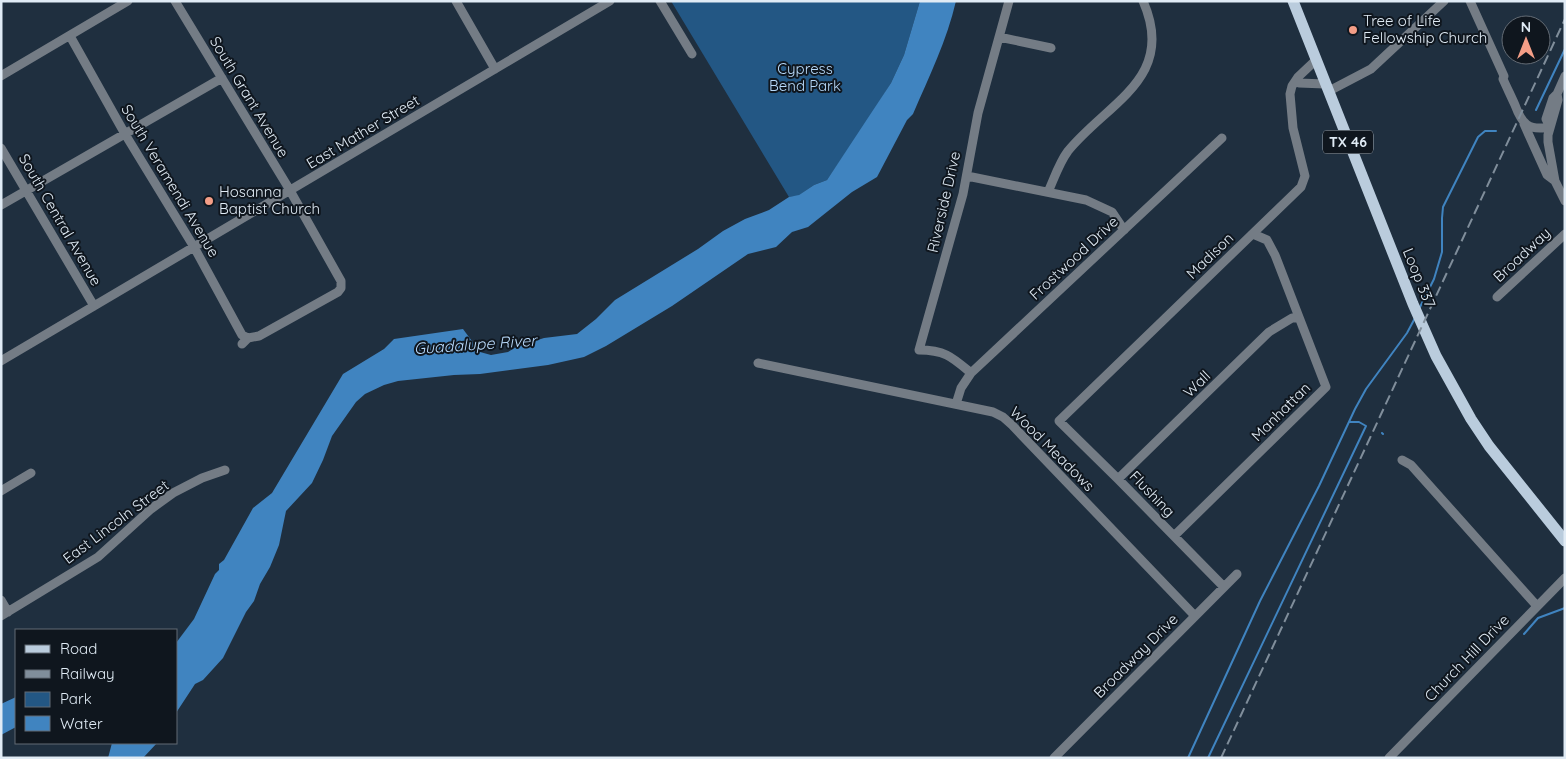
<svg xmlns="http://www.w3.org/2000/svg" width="1566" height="759" viewBox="0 0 1566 759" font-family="Quicksand,sans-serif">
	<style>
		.green { fill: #235784 }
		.water { fill: #4084c0 }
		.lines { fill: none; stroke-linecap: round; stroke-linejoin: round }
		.stream { stroke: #4084c0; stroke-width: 2 }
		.minor { stroke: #747c85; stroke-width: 9 }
		.major { stroke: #baccdd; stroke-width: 11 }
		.rail { stroke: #808e9b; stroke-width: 2; stroke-dasharray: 10 5; stroke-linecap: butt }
		.poi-dot { fill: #f49e87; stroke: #0f161e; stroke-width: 2 }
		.labels { text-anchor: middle; stroke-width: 4; stroke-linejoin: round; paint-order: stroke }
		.shield { fill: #0f161e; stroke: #a1abb4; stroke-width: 1 }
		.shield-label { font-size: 14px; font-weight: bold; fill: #e0ebf5 }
		.poi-label { font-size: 15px; fill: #e0ebf5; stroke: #0f161e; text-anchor: start }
		.park-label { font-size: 15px; fill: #b8dafa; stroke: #0f161e }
		.street-label { font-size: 15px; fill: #e0ebf5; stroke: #0f161e }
		.water-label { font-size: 16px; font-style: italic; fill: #b8d9fa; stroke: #0f161e }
	</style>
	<rect width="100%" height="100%" fill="#1f2f3f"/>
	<path class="green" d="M 671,1 L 920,1 L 904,55 L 891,83 L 864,126 L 827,180 L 814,185 L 798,196 L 789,197 Z"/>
	<path class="water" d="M 920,1 L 956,1 C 947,40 929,77 913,114 L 907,120 L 877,177 L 852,192 L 808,227 L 792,232 L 776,247 L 748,254 L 672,306 L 606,346 L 584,357 L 548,365 L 480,374 L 454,375 L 398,381 L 384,385 L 365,394 L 356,402 L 332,436 L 323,460 L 312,483 L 286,511 L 279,545 L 270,567 L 260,584 L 254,601 L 246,612 L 223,658 L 203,680 L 195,684 L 176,713 L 176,643 L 194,619 L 215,574 L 219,570 L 219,564 L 224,560 L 253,508 L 272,493 L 343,374 L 384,349 L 394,339 L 463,329 L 480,352 L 491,355 L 508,352 L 516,347 L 544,338 L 577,334 L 596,319 L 615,300 L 698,249 L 723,231 L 745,219 L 769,210 L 789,197 L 799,195 L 814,185 L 827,180 L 891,83 L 904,55 Z
		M 16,697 L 16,727 L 1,735 L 1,704 Z
		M 112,743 L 157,743 L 143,758 L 108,758 Z"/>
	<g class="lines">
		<path class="stream" d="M 1536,110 L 1565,49
			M 1420,307 L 1434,279 L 1442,252 L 1442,218 L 1443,207 L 1478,137 L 1485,131 L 1496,131
			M 1382,433 L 1383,434
			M 1524,634 L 1538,618 L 1565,608
			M 1188,758 L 1260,601 L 1319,486 L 1355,409 L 1366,389 L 1407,333 L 1415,318
			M 1208,758 L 1366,426 L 1359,422 L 1349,422"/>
		<path class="minor" d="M 175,1 L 288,187 L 341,281 L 341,288 L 338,292 L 259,336 L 248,338 L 242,344
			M 456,1 L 495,69
			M 660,1 L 692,54
			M 1470,1 L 1504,76 L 1503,79 C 1507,88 1511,96 1515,105 C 1522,124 1528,131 1550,127
			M 70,36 L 125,134 L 194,247 L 242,335 L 248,338
			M 999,37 L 1051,48
			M 1,76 L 128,1
			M 1297,82 L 1299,83 L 1325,84
			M 1329,91 L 1371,69 L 1444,1
			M 1557,94 L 1558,100 L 1548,135 L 1548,142 L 1555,181 L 1565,201
			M 1524,124 L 1547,175 L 1555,181
			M 1550,127 L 1546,119 L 1553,98 L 1557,94 L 1565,76
			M 1,148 L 94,306
			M 967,176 L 1086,200 L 1112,212 L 1124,230
			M 1048,192 C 1054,179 1059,163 1068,151 C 1108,102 1177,78 1143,1
			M 1,205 L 222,78
			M 1497,297 L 1565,234
			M 1,361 L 610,1
			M 758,363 L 993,412 L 1003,417 L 1012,425 L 1195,616
			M 971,373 C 952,357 945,350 919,350 L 963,194 L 978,113 L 1009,1
			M 956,404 L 961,388 L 971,373 L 1222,138
			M 1402,460 L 1411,465 L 1537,606
			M 1118,479 L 1269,332 L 1292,318 L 1299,318
			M 1,491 L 31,473
			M 1174,536 L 1326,387 L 1275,255 L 1267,240 L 1253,234
			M 1224,587 L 1118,479 L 1059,421 L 1301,187 L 1305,176 L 1293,128 L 1290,94 L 1292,86 L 1298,77 L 1316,60
			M 1,600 L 8,612
			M 1,616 L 98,557 L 151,509 L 173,493 L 202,478 L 225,470
			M 1054,758 L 1237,574
			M 1389,758 L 1565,578"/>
		<path class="major" d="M 1293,1 L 1413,304 L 1436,356 L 1471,419 L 1489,446 L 1565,541"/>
		<path class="rail" d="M 1221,758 L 1565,19"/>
	</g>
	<g class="poi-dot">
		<circle cx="1353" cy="30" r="5"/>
		<circle cx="209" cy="201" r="5"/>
	</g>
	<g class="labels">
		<rect class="shield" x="1323" y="130.5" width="50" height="23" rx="4"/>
		<g class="shield-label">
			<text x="1348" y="147">TX 46</text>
		</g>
		<g class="poi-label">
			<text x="1363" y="26">Tree of Life<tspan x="1363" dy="17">Fellowship Church</tspan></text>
			<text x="219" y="197">Hosanna<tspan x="219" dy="17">Baptist Church</tspan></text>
		</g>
		<g class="park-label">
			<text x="805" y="74">Cypress<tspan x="805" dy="17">Bend Park</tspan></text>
		</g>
		<g class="street-label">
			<text transform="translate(249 97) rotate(59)" y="5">South Grant Avenue</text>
			<text transform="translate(363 132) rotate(-31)" y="5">East Mather Street</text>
			<text transform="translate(170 181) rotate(59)" y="5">South Veramendi Avenue</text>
			<text transform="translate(944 202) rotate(-77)" y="5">Riverside Drive</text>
			<text transform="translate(60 220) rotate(60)" y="5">South Central Avenue</text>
			<text transform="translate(1522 255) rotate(-43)" y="5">Broadway</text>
			<text transform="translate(1210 256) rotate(-44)" y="5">Madison</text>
			<text transform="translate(1074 258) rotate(-43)" y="5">Frostwood Drive</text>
			<text transform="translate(1419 278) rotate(68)" y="5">Loop 337</text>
			<text transform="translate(1197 384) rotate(-44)" y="5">Wall</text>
			<text transform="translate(1281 412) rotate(-45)" y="5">Manhattan</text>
			<text transform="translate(1052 449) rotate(45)" y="5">Wood Meadows</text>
			<text transform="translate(1152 494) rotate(46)" y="5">Flushing</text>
			<text transform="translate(116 522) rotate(-37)" y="5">East Lincoln Street</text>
			<text transform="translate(1136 656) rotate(-45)" y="5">Broadway Drive</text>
			<text transform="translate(1467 658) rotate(-46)" y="5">Church Hill Drive</text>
		</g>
		<g class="water-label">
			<text transform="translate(475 344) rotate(-4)" y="6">Guadalupe River</text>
		</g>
	</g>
	<rect width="1566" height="759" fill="none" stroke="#e0ebf5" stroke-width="5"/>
	<rect x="15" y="629" width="162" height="115" fill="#0f161e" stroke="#636b74"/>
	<rect x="25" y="645" width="25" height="8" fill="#baccdd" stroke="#636b74"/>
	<text x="60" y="654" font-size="15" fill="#e0ebf5">Road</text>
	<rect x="25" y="670" width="25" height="8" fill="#808e9b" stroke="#636b74"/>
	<text x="60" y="679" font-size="15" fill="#e0ebf5">Railway</text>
	<rect x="25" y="692" width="25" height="15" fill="#235784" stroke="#636b74"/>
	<text x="60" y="704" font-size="15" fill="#e0ebf5">Park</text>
	<rect x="25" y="716" width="25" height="15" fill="#4084c0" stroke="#636b74"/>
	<text x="60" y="729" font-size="15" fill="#e0ebf5">Water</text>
	<g transform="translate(1526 40)"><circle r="24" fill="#0f161e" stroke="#636b74"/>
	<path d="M0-4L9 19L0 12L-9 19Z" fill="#f49e87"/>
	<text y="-8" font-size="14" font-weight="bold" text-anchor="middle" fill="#e0ebf5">N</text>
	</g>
</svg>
